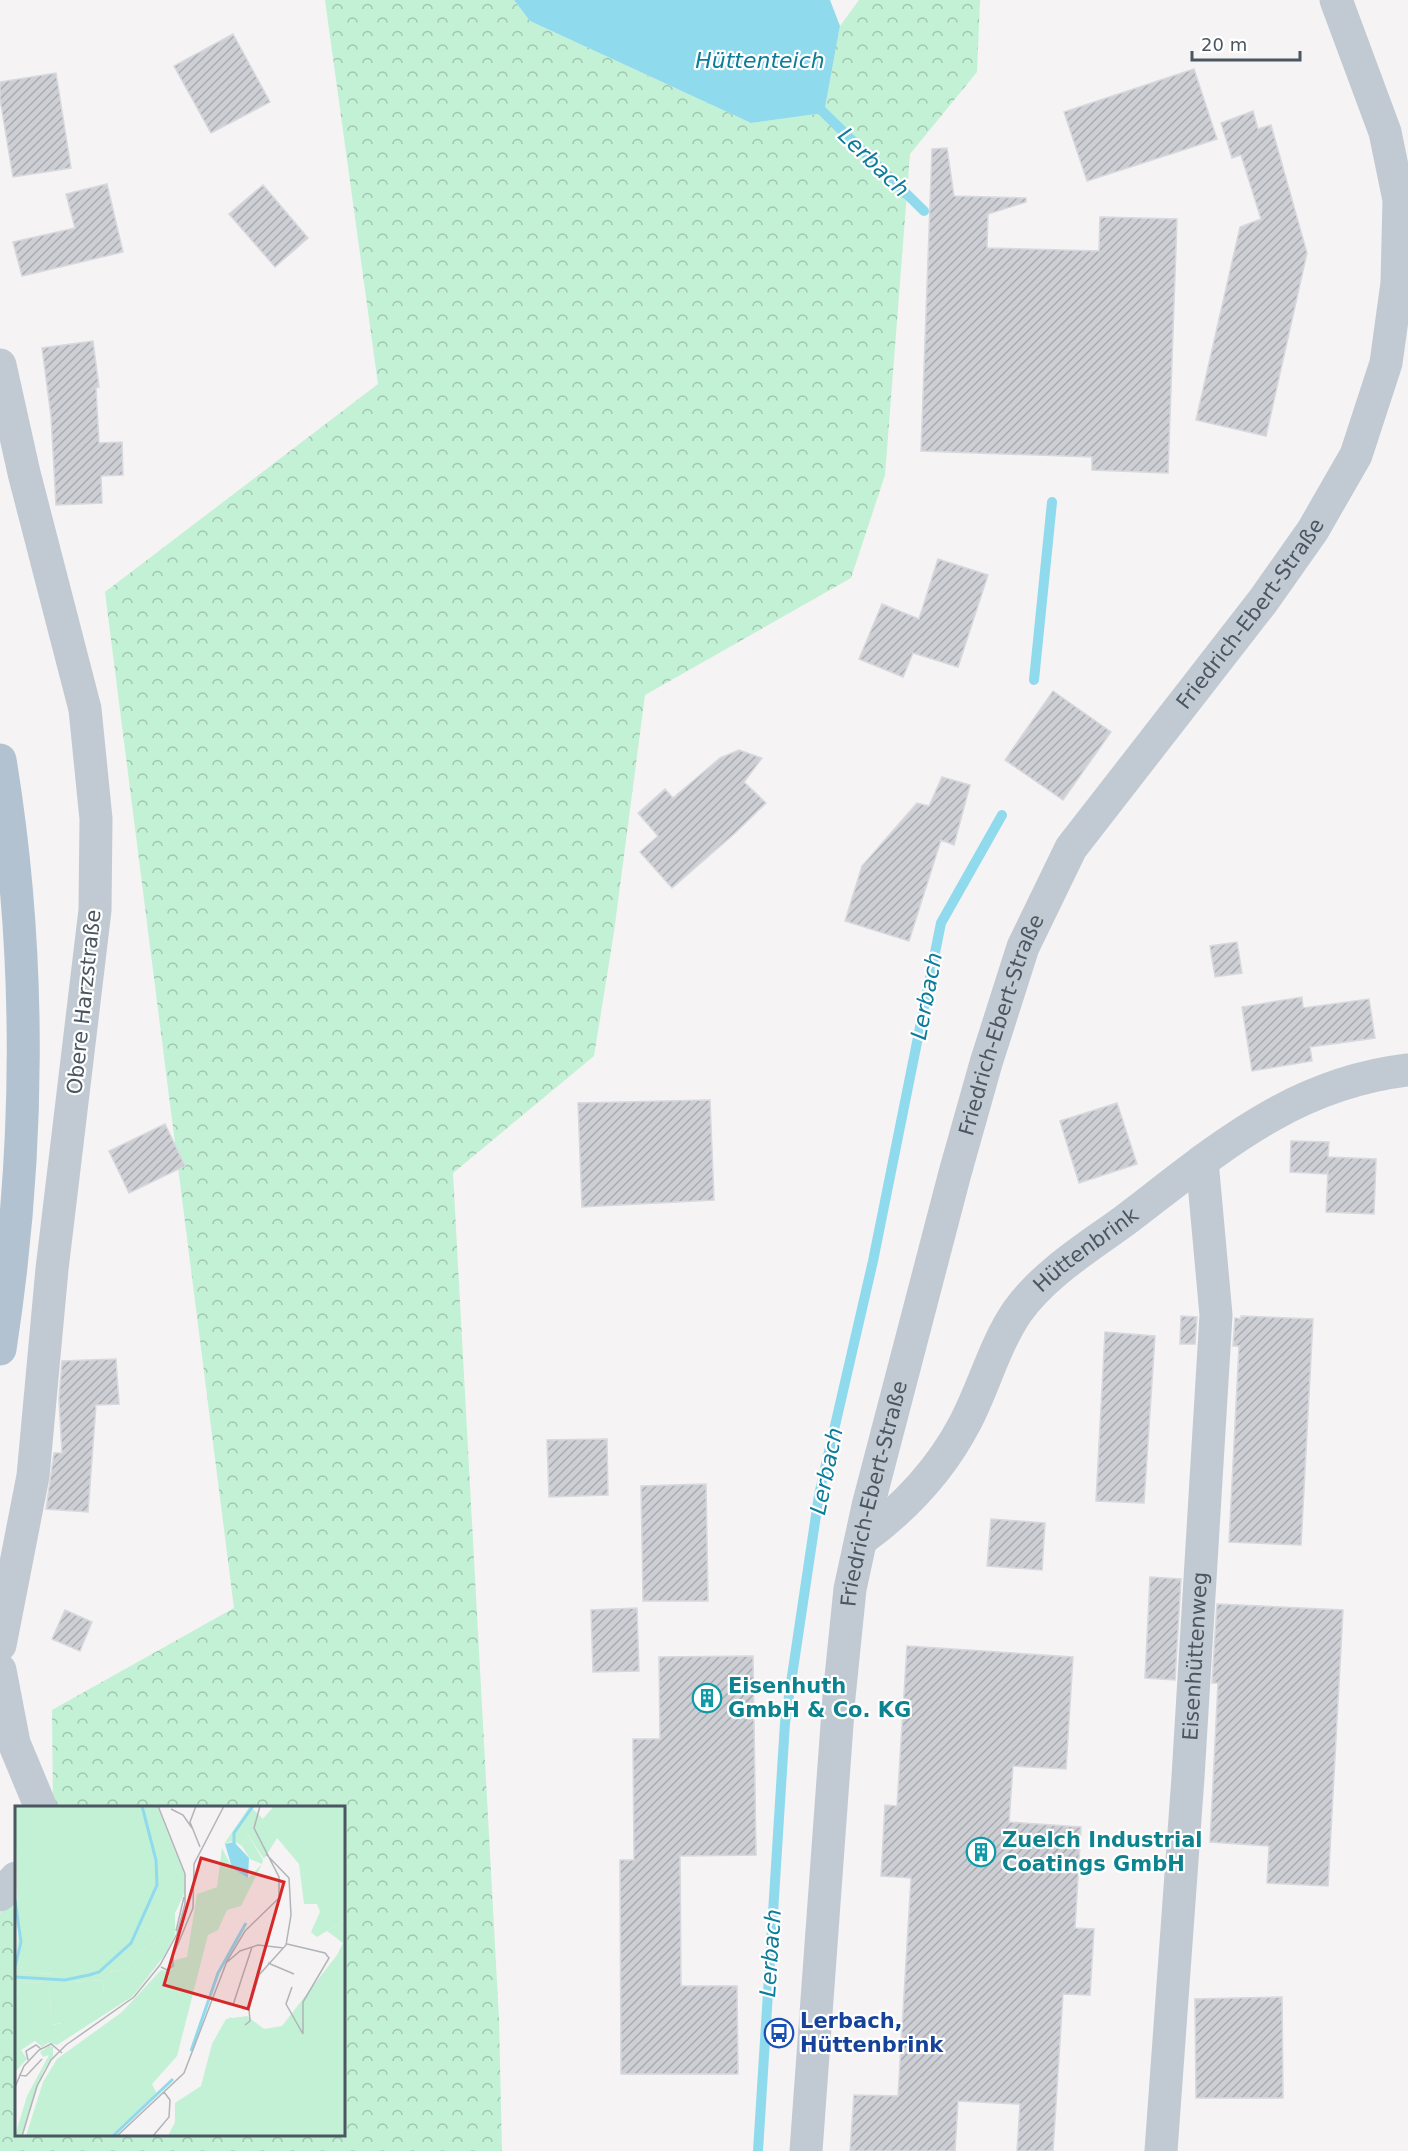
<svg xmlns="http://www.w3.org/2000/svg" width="1408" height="2151" viewBox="0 0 1408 2151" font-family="'DejaVu Sans',sans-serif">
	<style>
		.forest { fill: url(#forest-crowns) }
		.water { fill: #90daee }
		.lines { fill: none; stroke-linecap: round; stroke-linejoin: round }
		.stream { stroke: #90daee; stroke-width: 10 }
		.building { fill: url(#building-hatch); stroke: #d7d9de; stroke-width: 1.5 }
		.minor { stroke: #c1cad2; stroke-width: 33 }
		.major { stroke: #b3c2d1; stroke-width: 33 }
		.labels { text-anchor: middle; stroke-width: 4.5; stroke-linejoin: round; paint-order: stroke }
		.street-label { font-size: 21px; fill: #4a5661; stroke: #fff }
		.culture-label { font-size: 21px; font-weight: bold; fill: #0d838f; stroke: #fff; text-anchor: start }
		.transit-label { font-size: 21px; font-weight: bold; fill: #164399; stroke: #fff; text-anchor: start }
		.water-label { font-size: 22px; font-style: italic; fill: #0c7c9b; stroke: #fff }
		.inset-river { fill: none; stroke: #90daee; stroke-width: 3 }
		.inset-road { fill: none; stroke: #b1b4b9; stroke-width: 1.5 }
		.view { fill: #d62828; fill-opacity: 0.15; stroke: #d62828; stroke-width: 3 }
		.inset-edge { fill: none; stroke: #4a5661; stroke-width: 3 }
	</style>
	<defs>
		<pattern id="forest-crowns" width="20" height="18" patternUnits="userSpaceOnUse" patternTransform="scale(1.5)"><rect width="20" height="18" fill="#c3f1d5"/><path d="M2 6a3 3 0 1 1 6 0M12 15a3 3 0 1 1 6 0" fill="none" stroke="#a0c6b0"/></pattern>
		<pattern id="building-hatch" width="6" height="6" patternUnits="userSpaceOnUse" patternTransform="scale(1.5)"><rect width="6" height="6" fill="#cdcfd5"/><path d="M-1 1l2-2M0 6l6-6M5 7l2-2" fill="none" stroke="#a8abb0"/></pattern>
	</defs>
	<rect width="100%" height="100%" fill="#f5f3f3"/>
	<path class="forest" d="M 325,0 L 514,0 L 530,21 L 751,123 L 824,113 L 840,26 L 859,0 L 980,0 L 977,72 L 910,154 L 885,475 L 851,578 L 645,695 L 614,932 L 594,1056 L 453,1173 L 499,2019 L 502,2151 L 0,2151 L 0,1913 L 16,1899 L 16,2134 L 344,2134 L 344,1808 L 53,1807 L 52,1710 L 234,1608 L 105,592 L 378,384 Z"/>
	<path class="water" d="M 514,0 L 830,0 L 840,26 L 824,113 L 751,123 L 530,21 Z"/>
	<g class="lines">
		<path class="stream" d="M 815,104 L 924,211
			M 1034,680 L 1052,502
			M 758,2151 L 785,1723 L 819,1495 L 873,1261 L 941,923 L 1002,815"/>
	</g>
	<path class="building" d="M 233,34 L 270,102 L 211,133 L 174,66 Z
		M 1194,69 L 1217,139 L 1087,181 L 1064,112 Z
		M 56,73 L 71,168 L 13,177 L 0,99 L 0,82 Z
		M 1253,111 L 1258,129 L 1271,125 L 1307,253 L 1266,436 L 1196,420 L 1240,227 L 1261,219 L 1241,155 L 1232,158 L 1221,123 Z
		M 947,148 L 954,196 L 1026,198 L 1026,202 L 988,214 L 987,248 L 1099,251 L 1100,217 L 1177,219 L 1168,473 L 1092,470 L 1092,457 L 921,451 L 932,149 Z
		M 107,184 L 123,252 L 22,276 L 13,242 L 75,228 L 66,194 Z
		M 263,185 L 308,238 L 275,267 L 229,214 Z
		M 93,341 L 99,387 L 96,388 L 99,443 L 122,442 L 123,475 L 101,476 L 102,503 L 56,505 L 51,416 L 42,348 Z
		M 938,559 L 988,575 L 958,667 L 913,653 L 903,677 L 859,659 L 882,604 L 919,619 Z
		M 1053,691 L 1111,732 L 1063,800 L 1005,760 Z
		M 739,750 L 762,758 L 744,782 L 766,803 L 734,834 L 672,888 L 640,852 L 658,836 L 638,813 L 665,789 L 673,798 L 720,758 Z
		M 942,777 L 970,785 L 954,845 L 941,840 L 909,941 L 845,921 L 862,866 L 917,803 L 929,806 Z
		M 1237,942 L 1242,973 L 1215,977 L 1210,946 Z
		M 1302,997 L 1303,1008 L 1369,999 L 1375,1038 L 1310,1047 L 1312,1061 L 1252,1071 L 1242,1007 Z
		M 710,1100 L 714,1200 L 582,1207 L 578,1103 Z
		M 1117,1103 L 1137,1164 L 1079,1183 L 1060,1121 Z
		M 165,1124 L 185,1166 L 129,1193 L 109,1151 Z
		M 1291,1141 L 1329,1142 L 1328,1157 L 1376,1159 L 1374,1214 L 1326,1212 L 1328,1171 L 1327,1174 L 1290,1172 Z
		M 1181,1316 L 1197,1317 L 1195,1344 L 1180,1344 Z
		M 1241,1316 L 1313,1319 L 1301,1545 L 1229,1542 L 1239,1346 L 1233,1346 L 1235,1318 L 1241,1319 Z
		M 1105,1332 L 1155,1336 L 1144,1503 L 1096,1501 Z
		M 116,1359 L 119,1404 L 96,1405 L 88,1512 L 46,1509 L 54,1453 L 62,1453 L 59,1399 L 62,1361 Z
		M 607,1439 L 608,1495 L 549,1497 L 547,1440 Z
		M 706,1484 L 708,1601 L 643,1601 L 641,1486 Z
		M 991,1519 L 1045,1523 L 1042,1570 L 987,1566 Z
		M 1150,1577 L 1181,1579 L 1175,1680 L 1145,1678 Z
		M 1217,1604 L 1343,1610 L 1328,1886 L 1267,1883 L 1269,1846 L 1210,1842 L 1218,1683 L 1212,1683 Z
		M 637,1608 L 639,1671 L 593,1672 L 591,1610 Z
		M 65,1610 L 92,1622 L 80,1651 L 52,1639 Z
		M 907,1646 L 1073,1657 L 1066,1769 L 1013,1766 L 1009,1822 L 1081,1827 L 1075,1928 L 1094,1929 L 1090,1995 L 1063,1994 L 1053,2151 L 1017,2151 L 1020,2104 L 958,2101 L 955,2151 L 850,2151 L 854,2095 L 898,2096 L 911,1878 L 881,1876 L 885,1805 L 897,1806 Z
		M 753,1656 L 756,1855 L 680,1856 L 681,1986 L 737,1986 L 738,2074 L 621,2074 L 620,1860 L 634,1860 L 633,1739 L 660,1739 L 659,1657 Z
		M 1282,1997 L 1283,2098 L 1196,2098 L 1195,1999 Z"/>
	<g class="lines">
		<g class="minor">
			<path d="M 0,365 L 24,473 L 85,709 L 96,819 L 95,910 L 52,1269 L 33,1476 L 0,1645"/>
			<path id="s1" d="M 861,1540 C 905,1508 940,1471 965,1423 C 984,1387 994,1346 1017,1312 C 1044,1274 1087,1248 1124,1221 C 1215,1152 1289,1084 1408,1070"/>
			<path d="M 0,1670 L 14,1743 L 41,1808"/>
			<path d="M 0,1895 L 16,1878"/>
			<path id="s2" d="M 806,2151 L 839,1697 L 850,1589 L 868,1506 L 955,1173 L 986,1063 L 1023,947 L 1071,848 L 1263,601 L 1313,530 L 1356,455 L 1386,363 L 1397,283 L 1399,200 L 1385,132 L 1336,0"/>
			<path id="s3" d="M 1161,2151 L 1188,1777 L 1216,1315 L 1202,1161"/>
		</g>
		<path class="major" d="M 0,760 C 32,954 30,1155 0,1349"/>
	</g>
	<defs>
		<g id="building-ring" transform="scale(1.5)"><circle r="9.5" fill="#fff" stroke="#0f9aa8" stroke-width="1.5"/><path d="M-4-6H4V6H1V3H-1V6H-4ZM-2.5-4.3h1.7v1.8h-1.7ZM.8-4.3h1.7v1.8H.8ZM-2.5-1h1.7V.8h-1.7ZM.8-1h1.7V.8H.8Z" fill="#0f9aa8"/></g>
		<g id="bus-ring" transform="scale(1.5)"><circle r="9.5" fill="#fff" stroke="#1a4fb4" stroke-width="1.5"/><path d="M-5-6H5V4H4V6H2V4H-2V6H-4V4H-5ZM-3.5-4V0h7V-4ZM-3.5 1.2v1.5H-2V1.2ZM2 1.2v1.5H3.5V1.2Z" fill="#1a4fb4"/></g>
	</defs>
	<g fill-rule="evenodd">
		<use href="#building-ring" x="707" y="1698"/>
		<use href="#building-ring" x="981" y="1852"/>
		<use href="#bus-ring" x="779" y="2033"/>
	</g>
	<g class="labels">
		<g class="street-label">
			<text dy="7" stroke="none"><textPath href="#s2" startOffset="1634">Friedrich-Ebert-Straße</textPath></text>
			<text transform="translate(84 1002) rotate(-84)" y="7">Obere Harzstraße</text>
			<text dy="7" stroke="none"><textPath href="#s2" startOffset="1148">Friedrich-Ebert-Straße</textPath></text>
			<text dy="7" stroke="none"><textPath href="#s1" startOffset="374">Hüttenbrink</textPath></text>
			<text dy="7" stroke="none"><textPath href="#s2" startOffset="662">Friedrich-Ebert-Straße</textPath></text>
			<text dy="7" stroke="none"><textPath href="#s3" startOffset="496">Eisenhüttenweg</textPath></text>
		</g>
		<g class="culture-label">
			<text x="728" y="1693">Eisenhuth<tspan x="728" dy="24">GmbH &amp; Co. KG</tspan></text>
			<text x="1002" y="1847">Zuelch Industrial<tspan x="1002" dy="24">Coatings GmbH</tspan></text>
		</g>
		<g class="transit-label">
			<text x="800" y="2028">Lerbach,<tspan x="800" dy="24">Hüttenbrink</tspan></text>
		</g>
		<g class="water-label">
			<text x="760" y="68">Hüttenteich</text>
			<text transform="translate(874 162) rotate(44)" y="8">Lerbach</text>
			<text transform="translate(926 996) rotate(-79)" y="8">Lerbach</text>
			<text transform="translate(826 1471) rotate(-78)" y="8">Lerbach</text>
			<text transform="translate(770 1953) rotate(-86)" y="8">Lerbach</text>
		</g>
	</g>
	<g transform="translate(15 1806)">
		<rect width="330" height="330" fill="#f5f3f3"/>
		<path d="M 259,0 L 330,0 L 330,114 L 302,131 L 296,126 L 305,106 L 302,98 L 289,98 L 284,58 L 247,14 ZM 126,121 L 146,129 L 142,136 L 127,144 L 111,163 L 93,166 ZM 12,140 L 41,168 L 5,166 ZM 89,174 L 88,188 L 38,219 L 47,217 L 50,227 L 30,239 L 22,230 L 2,236 L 11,220 L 0,195 L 4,177 L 34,176 L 36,209 L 44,208 L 44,189 L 59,176 Z" fill="#c3f1d5"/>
		<path d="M 0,0 L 142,0 L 169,68 L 170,86 L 160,107 L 160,129 L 149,150 L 118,190 L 42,239 L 33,237 L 50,227 L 46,217 L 36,219 L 75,183 L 88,187 L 89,174 L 59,176 L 59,193 L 52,194 L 51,187 L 44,189 L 44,209 L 36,209 L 34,176 L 4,177 L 0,194 L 3,125 ZM 126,121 L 146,129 L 142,136 L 127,144 L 111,163 L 94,166 L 119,138 ZM 12,141 L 20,156 L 39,168 L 5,166 ZM 235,0 L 264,29 L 249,53 L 233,29 L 227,40 L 218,35 L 209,38 ZM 207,42 L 217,62 L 233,72 L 247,58 L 226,100 L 212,104 L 203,124 L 193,129 L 162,250 L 137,278 L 142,288 L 99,330 L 11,330 L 28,276 L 42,253 L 107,206 L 146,164 L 154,165 L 160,154 L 172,151 L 182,88 L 202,81 ZM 330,114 L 330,330 L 153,330 L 160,316 L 160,297 L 186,280 L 197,238 L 211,213 L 232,210 L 249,223 L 267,220 L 322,149 L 328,137 L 312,125 ZM 0,195 L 12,220 L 3,235 L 22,230 L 30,239 L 27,241 L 20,235 L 6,244 L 12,253 L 0,266 ZM 34,240 L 38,241 L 38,250 L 28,266 L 6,330 L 0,330 L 12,290 L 34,249 L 28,251 L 25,246 Z" fill="#c3f1d5" fill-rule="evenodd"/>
		<path d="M 215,211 L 248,228 L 244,236 L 258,245 L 248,254 L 215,241 L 197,238 Z" fill="#c3f1d5"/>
		<path d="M 233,29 L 248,54 L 247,58 L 235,53 L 227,40 Z" fill="#c3f1d5"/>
		<path d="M 219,36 L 234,52 L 233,72 L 217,62 L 210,38 Z" fill="#90daee"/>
		<path class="inset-river" d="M 219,38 L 219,27 L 238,0M 0,94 L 6,136 L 0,161M 0,171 L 50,174 L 74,169 L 84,166 L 116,137 L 142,79 L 141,54 L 127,0M 176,245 L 203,167 L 231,117M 98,330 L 158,273"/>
		<path class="inset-road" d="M 181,0 L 175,16 L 185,41M 156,3 L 168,9 L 177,22M 161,125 L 169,91M 272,138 L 310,147 L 314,152 L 288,196 L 288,228M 211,157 L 225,145 L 243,139 L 269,142M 253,157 L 279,168M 146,161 L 152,164 L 158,160 L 158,150 L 178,102 L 179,58 L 209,0M 277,181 L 271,198 L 288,228M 218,199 L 237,141M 230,219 L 235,215 L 234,203 L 244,169 L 271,139 L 276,109 L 274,72 L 251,48M 13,254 L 11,245 L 21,239 L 26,243M 4,269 L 11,270 L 27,253M 0,281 L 9,260 L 24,244 L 36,238 L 47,247M 7,330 L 22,280 L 36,254 L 51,239 L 119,191 L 145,159 L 162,128 L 170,98 L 170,68 L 143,0M 102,330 L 169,267 L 212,155 L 230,125 L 264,92 L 264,71 L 239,22 L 245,0M 138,330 L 154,311 L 155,294 L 149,286"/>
		<path class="view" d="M 186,52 L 269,76 L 233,203 L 149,179 Z"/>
		<rect width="330" height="330" class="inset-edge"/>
	</g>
	<path d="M1192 51v9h108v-9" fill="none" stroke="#4a5661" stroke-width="3"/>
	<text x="1201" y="51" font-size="18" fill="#4a5661" stroke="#ffffff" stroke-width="4.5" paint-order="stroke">20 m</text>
</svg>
